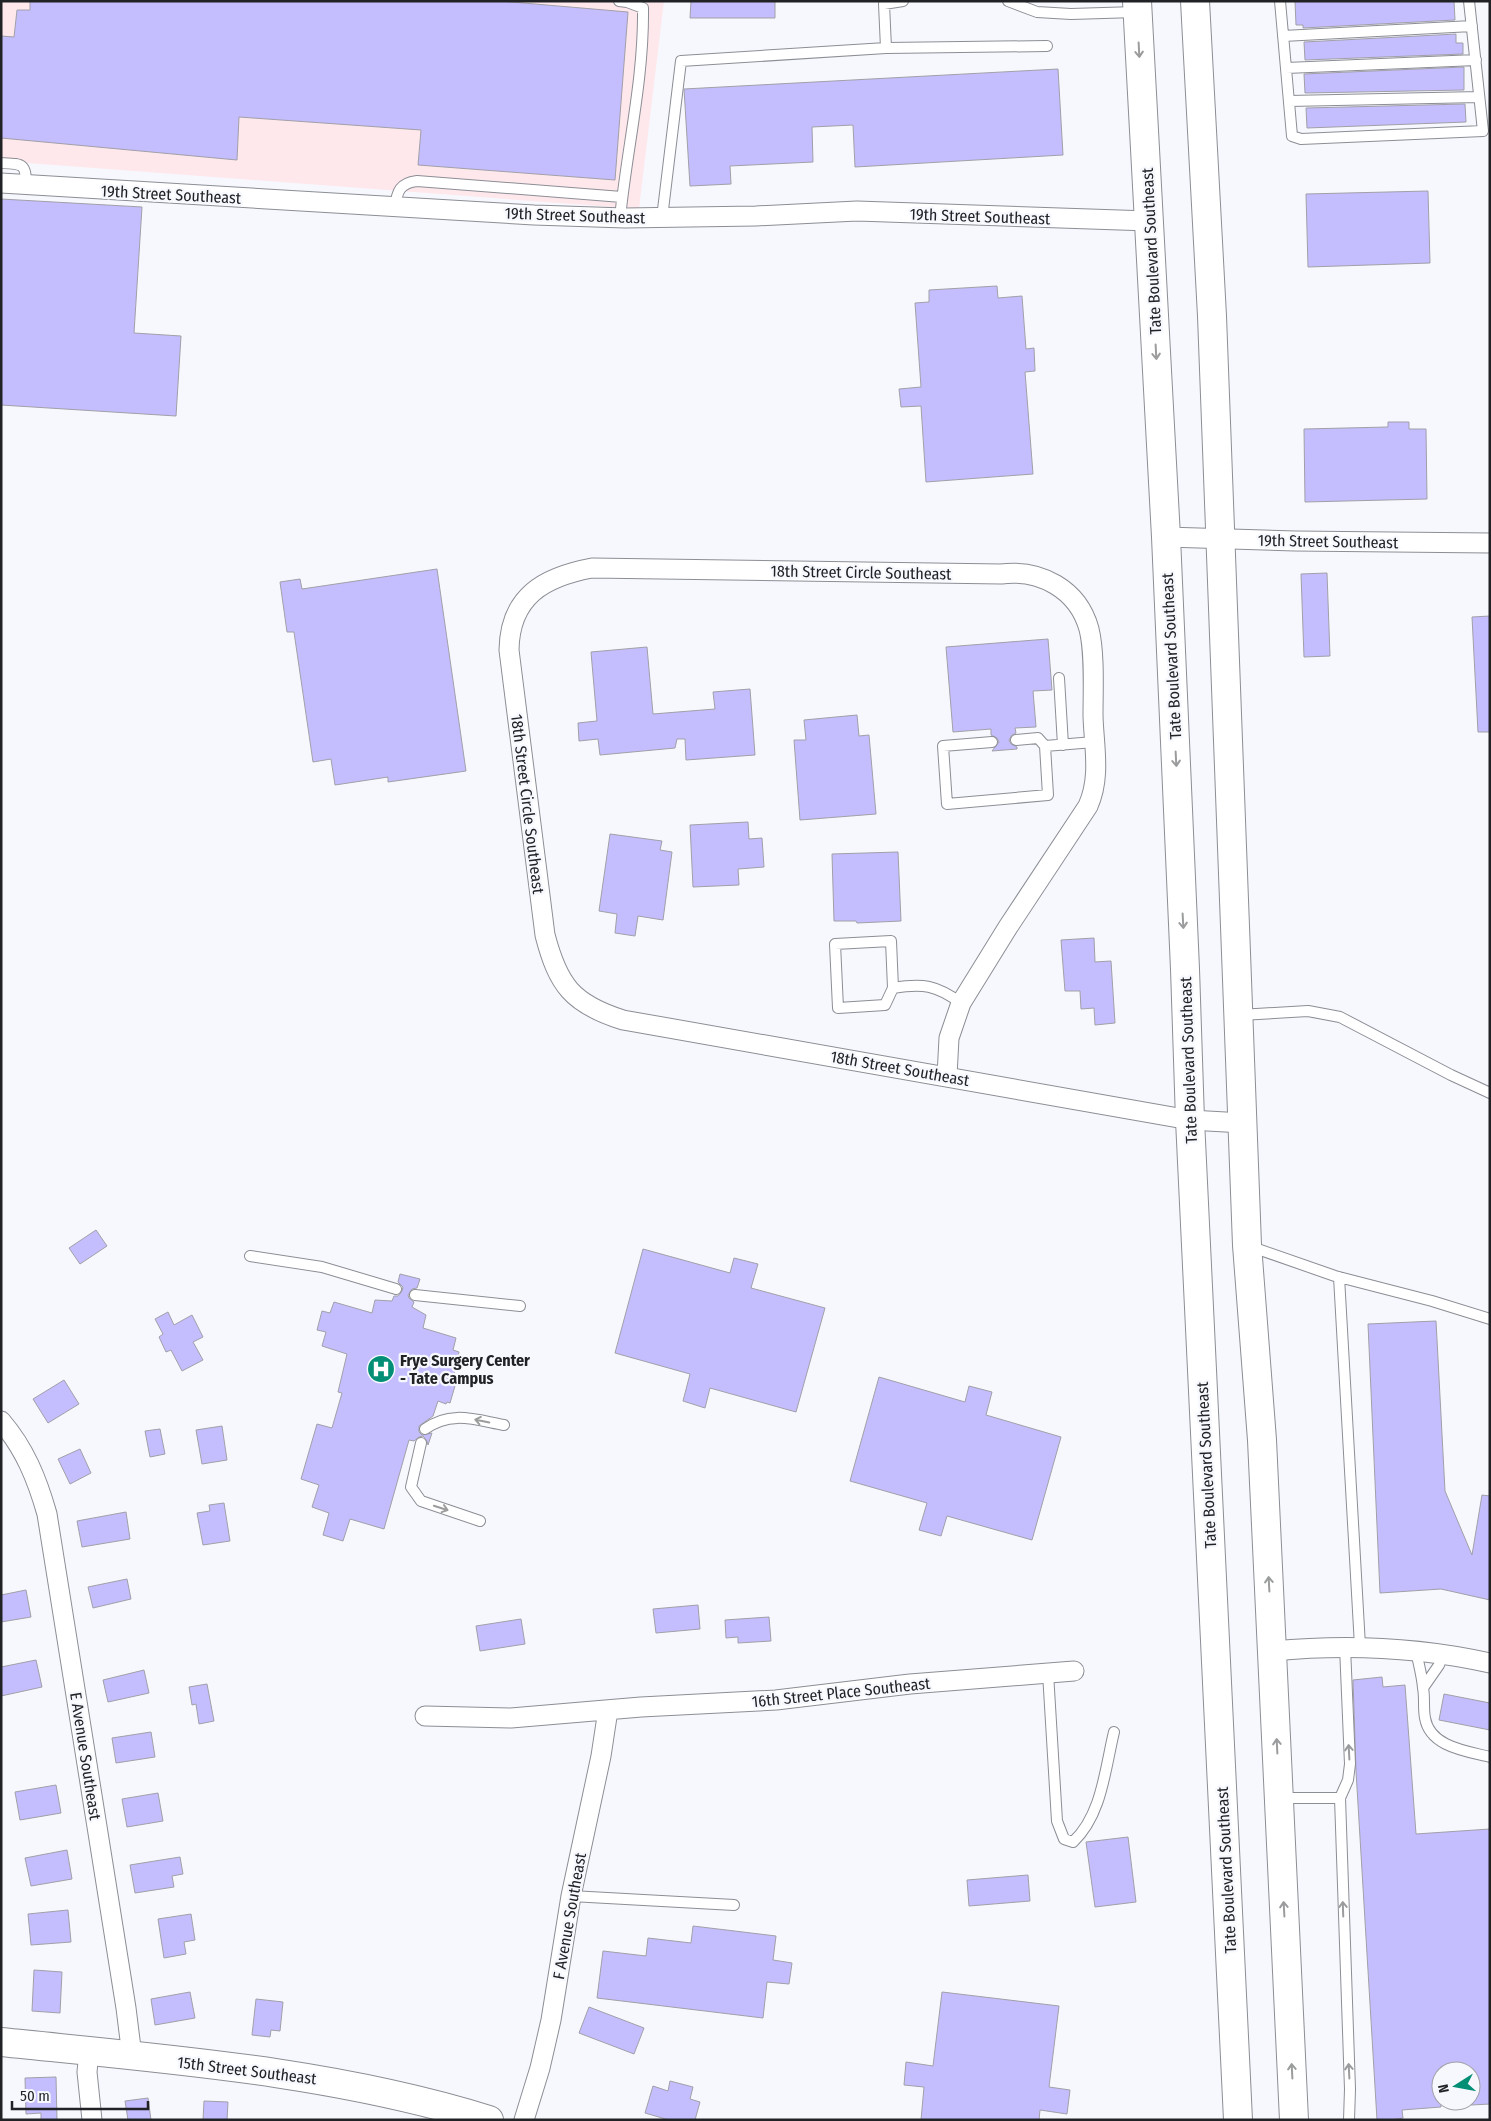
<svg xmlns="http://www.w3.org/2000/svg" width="1491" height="2121" viewBox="0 0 1491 2121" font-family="'Fira Sans Condensed',sans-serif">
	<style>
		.industrial { fill: #fee8ec }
		.building { fill: #c4bdfe; stroke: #a1a0a8 }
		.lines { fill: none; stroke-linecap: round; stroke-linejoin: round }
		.lane-casing { stroke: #8c8e95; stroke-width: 12 }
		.street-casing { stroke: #8c8e95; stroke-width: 21 }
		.secondary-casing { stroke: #8c8e95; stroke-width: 30 }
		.primary-casing { stroke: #8c8e95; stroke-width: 30 }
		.lane { stroke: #fff; stroke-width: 10 }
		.street { stroke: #fff; stroke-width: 19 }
		.secondary { stroke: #fff; stroke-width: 28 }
		.primary { stroke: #fff; stroke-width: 28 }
		.oneway { stroke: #9b9c9d }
		.labels { text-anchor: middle; stroke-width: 4.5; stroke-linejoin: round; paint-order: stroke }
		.street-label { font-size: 16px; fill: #212225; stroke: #f6f8fe }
		.poi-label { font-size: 16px; font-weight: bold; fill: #212225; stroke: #f6f8fe; text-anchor: start }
	</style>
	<rect width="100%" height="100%" fill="#f6f8fe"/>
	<path class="industrial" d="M 1,1 L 664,1 L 639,209 L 1,161 Z"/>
	<path class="building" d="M 30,1 L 500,1 L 628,12 L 615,180 L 418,165 L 421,130 L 239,117 L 237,160 L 1,138 L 1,36 L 14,37 L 17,10 L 30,10 Z
		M 691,1 L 775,1 L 775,18 L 690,18 Z
		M 1295,1 L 1454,1 L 1455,20 L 1303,28 L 1303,25 L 1296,25 Z
		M 1456,34 L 1456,43 L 1463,43 L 1463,54 L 1305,60 L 1304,42 Z
		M 1464,67 L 1464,90 L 1305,93 L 1304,74 Z
		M 1058,69 L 1063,155 L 855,167 L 853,125 L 812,127 L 813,162 L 730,166 L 731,184 L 690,186 L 684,89 Z
		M 1465,104 L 1466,122 L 1307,128 L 1306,108 Z
		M 1428,191 L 1430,263 L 1308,267 L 1306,194 Z
		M 1,199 L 142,207 L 134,333 L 181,336 L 176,416 L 1,405 Z
		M 997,286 L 998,298 L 1022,296 L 1026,349 L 1034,348 L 1035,371 L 1025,372 L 1033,474 L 926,482 L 921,406 L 901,407 L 899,389 L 921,387 L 915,303 L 929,302 L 929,290 Z
		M 1388,422 L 1409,422 L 1409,429 L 1426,429 L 1427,499 L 1305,502 L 1304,429 L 1388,427 Z
		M 437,569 L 466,771 L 388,782 L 388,777 L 335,785 L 331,759 L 313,762 L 294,632 L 287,632 L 280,582 L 300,579 L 302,589 Z
		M 1327,573 L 1330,656 L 1304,657 L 1301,574 Z
		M 1490,616 L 1490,732 L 1478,732 L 1472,617 Z
		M 1048,639 L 1052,690 L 1033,691 L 1036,727 L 1015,728 L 1016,733 L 1012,735 L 1009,740 L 1011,744 L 1017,747 L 1017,749 L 992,751 L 999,742 L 997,738 L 991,735 L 991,729 L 953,732 L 946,647 Z
		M 647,647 L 653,714 L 715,709 L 713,692 L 750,689 L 755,755 L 686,760 L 685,739 L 677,739 L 675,748 L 600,755 L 598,739 L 579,741 L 578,723 L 597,721 L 591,652 Z
		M 857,715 L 859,736 L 869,735 L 876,814 L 800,820 L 794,740 L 806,740 L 804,720 Z
		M 748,822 L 749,839 L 762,838 L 764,867 L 738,869 L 739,885 L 693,887 L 690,825 Z
		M 610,834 L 662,841 L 660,850 L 672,852 L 663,920 L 638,916 L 635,936 L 615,933 L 617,914 L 599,911 Z
		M 898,852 L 901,921 L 857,923 L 856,921 L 834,921 L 832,854 Z
		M 1094,938 L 1095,962 L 1111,961 L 1115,1023 L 1095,1025 L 1094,1008 L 1081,1009 L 1080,991 L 1065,991 L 1061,940 Z
		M 96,1230 L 107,1246 L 80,1264 L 69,1248 Z
		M 643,1249 L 730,1273 L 734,1258 L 758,1264 L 751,1288 L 825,1308 L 796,1412 L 710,1388 L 705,1408 L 683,1401 L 690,1374 L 615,1353 Z
		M 400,1274 L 420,1279 L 417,1288 L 412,1289 L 408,1295 L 409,1298 L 414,1302 L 412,1307 L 426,1315 L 423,1328 L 456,1338 L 453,1350 L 459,1352 L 453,1378 L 457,1379 L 450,1403 L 447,1402 L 446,1404 L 438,1401 L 433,1416 L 419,1426 L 419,1432 L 422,1435 L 432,1433 L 428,1445 L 427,1441 L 423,1436 L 419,1437 L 414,1441 L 409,1440 L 384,1529 L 350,1519 L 343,1541 L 323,1535 L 329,1513 L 312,1507 L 319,1485 L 301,1479 L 317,1424 L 332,1428 L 342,1393 L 338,1392 L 347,1354 L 322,1346 L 326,1332 L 317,1330 L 322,1311 L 330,1313 L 334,1302 L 372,1313 L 375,1300 L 392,1301 L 394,1296 L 398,1296 L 402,1291 L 403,1287 L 398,1282 Z
		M 168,1312 L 174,1325 L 192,1315 L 203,1337 L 193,1342 L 203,1360 L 182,1371 L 171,1350 L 166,1352 L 159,1337 L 163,1334 L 155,1319 Z
		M 1436,1321 L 1445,1491 L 1472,1555 L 1482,1495 L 1490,1496 L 1490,1600 L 1441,1589 L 1380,1593 L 1368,1324 Z
		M 879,1377 L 965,1402 L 969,1386 L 992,1392 L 986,1415 L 1061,1437 L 1032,1540 L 947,1516 L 941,1536 L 919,1530 L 927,1503 L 850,1481 Z
		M 64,1380 L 79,1404 L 48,1423 L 33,1399 Z
		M 222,1426 L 227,1460 L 202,1464 L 196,1430 Z
		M 160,1429 L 165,1454 L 150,1457 L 145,1431 Z
		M 80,1449 L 91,1473 L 70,1484 L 58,1459 Z
		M 224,1503 L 230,1541 L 203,1545 L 197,1513 L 210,1511 L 209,1505 Z
		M 126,1512 L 130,1539 L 82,1547 L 77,1521 Z
		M 127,1579 L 131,1599 L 93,1608 L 88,1587 Z
		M 26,1590 L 31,1617 L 1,1622 L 1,1595 Z
		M 698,1605 L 700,1629 L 656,1633 L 653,1609 Z
		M 769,1617 L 771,1641 L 738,1643 L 738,1637 L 726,1638 L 725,1620 Z
		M 521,1619 L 525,1644 L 480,1651 L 476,1626 Z
		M 36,1660 L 42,1687 L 1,1696 L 1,1667 Z
		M 144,1670 L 149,1693 L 108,1702 L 103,1680 Z
		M 1382,1677 L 1383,1687 L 1405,1685 L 1416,1834 L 1490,1829 L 1490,2104 L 1471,2105 L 1471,2071 L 1441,2071 L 1441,2107 L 1402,2110 L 1403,2118 L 1391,2120 L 1377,2120 L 1356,1771 L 1353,1680 Z
		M 207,1684 L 214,1721 L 199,1724 L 196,1704 L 192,1705 L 189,1687 Z
		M 1444,1694 L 1490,1703 L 1490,1730 L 1439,1720 Z
		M 151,1732 L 155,1757 L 116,1763 L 112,1738 Z
		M 56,1785 L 61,1813 L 20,1820 L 15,1792 Z
		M 158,1793 L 163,1821 L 127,1827 L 122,1799 Z
		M 1128,1837 L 1136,1902 L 1095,1907 L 1086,1842 Z
		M 67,1850 L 72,1879 L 31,1886 L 25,1858 Z
		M 180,1857 L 183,1874 L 172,1876 L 174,1887 L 135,1893 L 130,1865 Z
		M 1028,1875 L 1030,1901 L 969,1906 L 967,1880 Z
		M 68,1910 L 71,1942 L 31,1945 L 28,1914 Z
		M 191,1914 L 195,1940 L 184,1942 L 186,1954 L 164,1958 L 158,1919 Z
		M 693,1926 L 776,1936 L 773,1960 L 792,1963 L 789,1984 L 767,1982 L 763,2018 L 597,1998 L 603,1951 L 646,1956 L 648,1938 L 691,1943 Z
		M 34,1970 L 62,1972 L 60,2013 L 32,2011 Z
		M 190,1992 L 195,2018 L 155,2025 L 151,1999 Z
		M 942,1992 L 1059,2006 L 1049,2087 L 1070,2090 L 1067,2114 L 1040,2110 L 1039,2120 L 921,2120 L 924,2087 L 904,2085 L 906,2062 L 933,2066 Z
		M 256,1999 L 283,2002 L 280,2031 L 271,2030 L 270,2037 L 252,2035 Z
		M 589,2007 L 644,2028 L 634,2054 L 579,2033 Z
		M 56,2077 L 57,2120 L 41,2120 L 41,2113 L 26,2114 L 25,2078 Z
		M 670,2081 L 693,2087 L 690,2099 L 700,2102 L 695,2120 L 669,2120 L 645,2113 L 653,2086 L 668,2091 Z
		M 148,2098 L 151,2120 L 128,2120 L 125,2101 Z
		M 204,2101 L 228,2102 L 227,2120 L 203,2120 Z"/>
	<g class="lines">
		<g class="lane-casing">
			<path id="lane" d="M 619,1 L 627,2 L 643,8 C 644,79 627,148 620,218
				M 1008,1 L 1037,12 L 1071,14 L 1136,12
				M 1280,1 L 1292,136 L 1301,139 L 1483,131 L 1469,1
				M 1283,36 L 1472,26
				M 886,48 L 1047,46
				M 1286,68 L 1476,60
				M 1289,101 L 1479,97
				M 1,163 C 23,164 26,163 26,186
				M 395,207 C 397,191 400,183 417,181 L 622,197
				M 662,218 L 681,61 L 886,48 L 884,4 L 903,1
				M 1059,678 L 1063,745
				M 1016,740 L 1038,738 L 1045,746
				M 992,742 L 943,746 L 947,804 L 1048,795 L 1045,746 L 1094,742
				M 891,941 L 893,988 L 885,1005 L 838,1008 L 835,944 Z
				M 893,988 C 923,983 936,985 961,1003
				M 1240,1015 L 1308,1011 L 1340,1017 L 1451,1075 L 1490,1093
				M 1249,1246 L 1335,1276 L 1432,1301 L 1490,1319
				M 250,1256 L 322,1267 L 396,1289
				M 1339,1277 L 1360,1646
				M 415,1295 L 520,1306
				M 425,1429 C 451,1410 476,1420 504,1425
				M 421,1443 L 411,1487 L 421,1501 L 480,1521
				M 1345,1647 L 1350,1764 L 1348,1780 L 1340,1798 L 1350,2089 L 1349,2120
				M 1416,1650 C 1418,1662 1422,1675 1423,1688 C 1425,1698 1423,1708 1425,1718 C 1430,1747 1466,1751 1490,1757
				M 1048,1673 L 1057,1821 L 1064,1839 L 1073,1842 C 1102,1815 1105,1769 1114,1732
				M 1423,1688 L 1439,1665 L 1443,1654
				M 1281,1798 L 1340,1798
				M 571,1896 L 734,1905"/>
		</g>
		<g class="street-casing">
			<path id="street" d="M 1,183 L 534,215 L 625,218 L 756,216 L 857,211 L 1149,221
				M 1166,537 L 1295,541 L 1490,543
				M 947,1076 L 949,1038 L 961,1003 L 1008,927 L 1088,806 C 1101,777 1094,747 1093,716 C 1093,691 1095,653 1089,629 C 1078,589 1040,569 1001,574 L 592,568 C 544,577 510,596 509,650 L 545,935 C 558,985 572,1004 623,1020 L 1190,1120 L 1243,1123
				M 1,1421 C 25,1449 37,1479 47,1514 L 126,2008 L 132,2056
				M 1273,1651 C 1346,1644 1418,1647 1490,1663
				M 425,1716 L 511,1718 L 641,1707 L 776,1700 L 910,1684 L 1074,1671
				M 89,2051 L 87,2072 L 92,2120
				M 524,2120 L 540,2068 L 551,2020 L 571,1896 L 601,1756 L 608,1710"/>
		</g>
		<g class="secondary-casing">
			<path id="secondary" d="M 1,2042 C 165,2059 332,2071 489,2120"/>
		</g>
		<g class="primary-casing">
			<path id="primary" d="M 1137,1 L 1166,537 L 1185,969 L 1190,1120 L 1238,2120
				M 1195,1 L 1212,316 L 1247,1245 L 1262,1440 L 1294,2120"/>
		</g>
		<use href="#lane" class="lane"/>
		<use href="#street" class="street"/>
		<use href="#secondary" class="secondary"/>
		<use href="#primary" class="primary"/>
	</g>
	<defs><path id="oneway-shaft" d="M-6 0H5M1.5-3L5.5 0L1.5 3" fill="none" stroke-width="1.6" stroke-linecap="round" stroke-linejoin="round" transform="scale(1.25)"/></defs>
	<g class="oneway">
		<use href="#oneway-shaft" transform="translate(1139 50) rotate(87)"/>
		<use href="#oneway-shaft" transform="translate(1156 352) rotate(87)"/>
		<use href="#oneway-shaft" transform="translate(1176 759) rotate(87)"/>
		<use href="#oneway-shaft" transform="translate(1183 921) rotate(87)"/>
		<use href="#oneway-shaft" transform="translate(482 1421) rotate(-169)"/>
		<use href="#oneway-shaft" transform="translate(441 1508) rotate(18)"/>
		<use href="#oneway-shaft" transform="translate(1269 1584) rotate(-93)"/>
		<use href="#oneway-shaft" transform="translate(1277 1746) rotate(-93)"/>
		<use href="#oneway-shaft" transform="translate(1349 1752) rotate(-93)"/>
		<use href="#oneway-shaft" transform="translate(1284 1909) rotate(-93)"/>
		<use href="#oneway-shaft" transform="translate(1343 1909) rotate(-92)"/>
		<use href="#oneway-shaft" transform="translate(1292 2071) rotate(-93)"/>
		<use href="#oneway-shaft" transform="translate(1349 2071) rotate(-93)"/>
	</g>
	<defs>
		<g id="hospital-disc" transform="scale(1.4375)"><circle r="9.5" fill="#038e76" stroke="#f6f8fe"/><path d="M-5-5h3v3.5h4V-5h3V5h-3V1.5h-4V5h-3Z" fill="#fff"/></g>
	</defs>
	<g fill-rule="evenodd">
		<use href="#hospital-disc" x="381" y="1369"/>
	</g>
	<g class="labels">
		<g class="street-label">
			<text transform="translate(171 194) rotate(3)" y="6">19th Street Southeast</text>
			<text transform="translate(575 215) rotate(2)" y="6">19th Street Southeast</text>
			<text transform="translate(980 216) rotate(2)" y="6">19th Street Southeast</text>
			<text transform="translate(1151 251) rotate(-93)" y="6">Tate Boulevard Southeast</text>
			<text transform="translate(1328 541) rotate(1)" y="6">19th Street Southeast</text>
			<text transform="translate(861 572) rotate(1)" y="6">18th Street Circle Southeast</text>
			<text transform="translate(1171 656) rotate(-93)" y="6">Tate Boulevard Southeast</text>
			<text transform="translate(528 804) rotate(83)" y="6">18th Street Circle Southeast</text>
			<text transform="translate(1188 1060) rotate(-92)" y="6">Tate Boulevard Southeast</text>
			<text transform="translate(900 1068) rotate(10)" y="6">18th Street Southeast</text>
			<text transform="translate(1206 1465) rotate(-93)" y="6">Tate Boulevard Southeast</text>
			<text transform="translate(841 1692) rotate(-6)" y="6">16th Street Place Southeast</text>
			<text transform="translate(86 1756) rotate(81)" y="6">E Avenue Southeast</text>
			<text transform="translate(1226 1870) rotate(-93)" y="6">Tate Boulevard Southeast</text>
			<text transform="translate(569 1916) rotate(-80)" y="6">F Avenue Southeast</text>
			<text transform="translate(247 2070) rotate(7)" y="6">15th Street Southeast</text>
		</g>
		<g class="poi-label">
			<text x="400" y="1366">Frye Surgery Center<tspan x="400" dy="18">- Tate Campus</tspan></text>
		</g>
	</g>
	<rect width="1491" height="2121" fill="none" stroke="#212225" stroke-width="5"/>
	<g transform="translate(1456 2086) rotate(259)"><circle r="24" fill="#f6f8fe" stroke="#a1a2a7"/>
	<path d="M0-4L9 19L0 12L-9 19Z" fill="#038e76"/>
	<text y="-8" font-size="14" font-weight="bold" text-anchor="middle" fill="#212225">N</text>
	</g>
	<path d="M12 2101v8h136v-8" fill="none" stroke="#212225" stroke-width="2.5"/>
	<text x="20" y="2101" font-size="15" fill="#212225" stroke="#f6f8fe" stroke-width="4" paint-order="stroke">50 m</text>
</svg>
